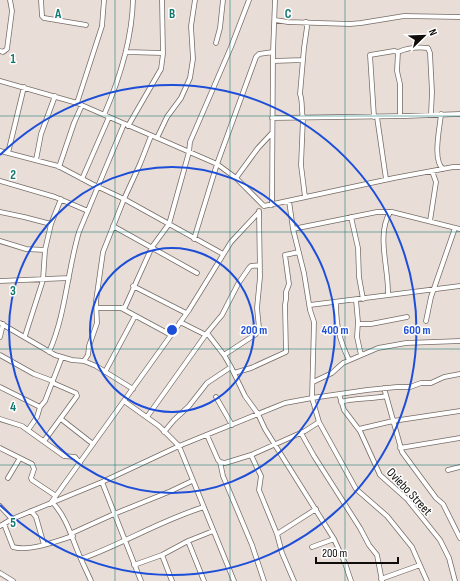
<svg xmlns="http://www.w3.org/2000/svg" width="460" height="581" viewBox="0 0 460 581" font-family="'Sofia Sans Condensed',sans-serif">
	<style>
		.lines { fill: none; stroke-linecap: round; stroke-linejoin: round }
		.minor-casing { stroke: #766c66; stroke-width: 5.5 }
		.minor { stroke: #fff; stroke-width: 4 }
		.grid { fill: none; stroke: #0f766e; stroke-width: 1; stroke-opacity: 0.55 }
		.ring { fill: none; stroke: #1d4ed8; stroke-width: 2 }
		.labels { text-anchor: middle; stroke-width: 3; stroke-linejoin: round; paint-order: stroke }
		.street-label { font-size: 13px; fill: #0f0c0a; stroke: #fff }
		.grid-label { font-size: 13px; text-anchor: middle; font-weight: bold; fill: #0f766e; stroke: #fff; stroke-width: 3; stroke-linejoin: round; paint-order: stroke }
		.centre { fill: #1d4ed8; stroke: #fff; stroke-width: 2 }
		.ring-label { font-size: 12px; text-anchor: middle; font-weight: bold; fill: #1d4ed8; stroke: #fff; stroke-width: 3; stroke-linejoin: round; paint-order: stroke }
	</style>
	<rect width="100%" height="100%" fill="#e9ded7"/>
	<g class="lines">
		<g class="minor-casing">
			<path id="minor" d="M 41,0 L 42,16 L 44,18 L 86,25
				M 275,20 L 288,22 L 350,24 L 361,23 L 404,16 L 460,17
				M 216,43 L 220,28 L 223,0
				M 0,51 L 3,52 L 7,49 L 12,11 L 10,0
				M 126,52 L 163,53
				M 273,61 L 303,60
				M 0,81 L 77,103 L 217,164 L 236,178 L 264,206 L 394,178 L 453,167 L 460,167
				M 77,103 L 102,26 L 104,0
				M 441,114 C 440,127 432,160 443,169
				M 104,115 C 120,78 132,40 133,0
				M 400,116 L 400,84 L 397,71 L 398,52 C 407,48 419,47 428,48 L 430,53 L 432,92 L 431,114
				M 374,117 L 370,55 L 394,51 L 398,52
				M 377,117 L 386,179
				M 272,118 L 405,116 L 460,114
				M 128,126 L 161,69 L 163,54 L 162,0
				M 157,138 L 167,117 L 181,98 L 190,78 L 193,59 L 191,26 L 195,0
				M 0,151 L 58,166 L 92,184 L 124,199 L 223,254
				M 8,153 L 24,87
				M 36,160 L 41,134 L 55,96
				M 59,167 L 74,123 L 82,105
				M 236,178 L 258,148 L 272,133
				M 82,179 L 109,117
				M 0,181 L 55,197 L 88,211
				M 305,197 L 301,165 L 303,118 C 301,110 303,102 300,94 L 304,48 L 307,27 L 306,22
				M 289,201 L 293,229 L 304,273 L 310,310 L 314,322 L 312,398 L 319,422 L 356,489 L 387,516 L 412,547 L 427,581
				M 272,205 L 273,52 L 275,0
				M 259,211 L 260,277 L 257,308 L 259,328 L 256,334 L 224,355 L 231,367 L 245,396 L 258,414 L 265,429 L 334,539 L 345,563 L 351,581
				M 0,212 L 24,217 L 51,224 L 45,250 L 43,280 L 25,336
				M 351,217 L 358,248 L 359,277 L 363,299
				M 430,221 L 436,182 L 432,171
				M 51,224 L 61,199
				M 113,226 L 197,273
				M 293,229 L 377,212 L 392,212 L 460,229
				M 194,239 L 217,164 L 256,57 L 259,54 L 273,52
				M 0,241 L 26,249 L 45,250
				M 0,281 L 69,278
				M 133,286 L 186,313
				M 388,295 C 389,269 376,235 390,212
				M 356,300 L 358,322 L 357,337 L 361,355
				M 336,302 C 336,325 339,339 349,360
				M 310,305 L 460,286
				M 97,308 L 121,308 L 125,307 L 152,247 L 169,224 L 189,152 L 190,142 L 231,47 L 249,0
				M 121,308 L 171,335
				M 426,321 L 431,297 L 455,228
				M 180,322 L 206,335
				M 0,323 L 55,355 L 72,360 L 84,361 L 96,366 L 133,389
				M 358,324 L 371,324 L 407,317
				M 207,333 L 222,315 L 238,284 L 249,268 L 251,266 L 260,265
				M 0,337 L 3,324
				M 49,352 C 66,314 67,272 79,232 L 124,124
				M 0,355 L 34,374 L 53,381
				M 84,361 L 88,355 L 89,346 L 97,323 L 96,301 L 103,252 L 124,199 L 140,164 L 151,136
				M 105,372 L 135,316
				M 234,373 L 251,368 L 286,352 L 285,305 L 286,299 L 286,292 L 289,284 L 285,255 L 299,252
				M 313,382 L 332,373 L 343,363 L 378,348 L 406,343 L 460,341
				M 0,387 L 40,407
				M 384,388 L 402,452 L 436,498 L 443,504 L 460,538
				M 339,394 L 344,410 L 360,431 L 380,475 L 407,499 L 440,540 L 449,558 L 455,581
				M 216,397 L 232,425
				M 124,401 L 159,426 L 179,446 L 234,581
				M 341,402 C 349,398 375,399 386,396
				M 147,417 L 207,333 L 224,355
				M 0,419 L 22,426 L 64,456 L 75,457 L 80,463
				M 61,419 L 93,444
				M 359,429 L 393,421 L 460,411
				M 28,430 L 37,417 L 40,407 L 45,401 L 62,357
				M 164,432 L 174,420 L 189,406 L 207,383 L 231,367
				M 301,433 L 314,456 L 360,528 L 369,545 L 377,555 L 382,581
				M 207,435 L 218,460 L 220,462 L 225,463 L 251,455 L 305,431 L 319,422
				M 44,441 L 77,396 L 76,393 L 53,383
				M 0,448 L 32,464 L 34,469 L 31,478 L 32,480 L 56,496
				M 400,448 L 460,438
				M 251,455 L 261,476 L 259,490 L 277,534 L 282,553 L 294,581
				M 220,462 L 223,476 L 252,545 L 264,581
				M 448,470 L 460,467
				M 8,478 L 20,458
				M 102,482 L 141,581
				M 53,503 C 66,517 71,535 78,552 C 82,562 87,572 91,581
				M 50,504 L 189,310 L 231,242 L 259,212
				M 0,506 L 12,519
				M 31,511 L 36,517 L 44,545
				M 4,524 L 13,547 C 30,552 56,541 73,536
				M 0,526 L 12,519 L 102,482 L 179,446 L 285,403 L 312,398 L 367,390 L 397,387 L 410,387 L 421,383 L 431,383 L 444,377 L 460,374
				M 72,533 L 114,514 L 171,491 L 192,481
				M 277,534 L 316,509
				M 188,541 L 204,581
				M 312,547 L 334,539
				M 162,555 L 172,581
				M 81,559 C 123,544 161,520 204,507
				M 134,565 L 162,555 L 188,541 L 213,531
				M 0,573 L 13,581
				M 381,579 L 420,565"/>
		</g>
		<use href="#minor" class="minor"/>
	</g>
	<path class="grid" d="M 115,0 L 115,581M 230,0 L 230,581M 345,0 L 345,581M 0,116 L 460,116M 0,232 L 460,232M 0,349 L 460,349M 0,465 L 460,465"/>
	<g class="ring">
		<circle cx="172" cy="330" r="82"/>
		<circle cx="172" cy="330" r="163"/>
		<path d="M0 155A245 245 0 1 1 0 505"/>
	</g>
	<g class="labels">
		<g class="street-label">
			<text transform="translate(410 491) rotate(47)" y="5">Oviebo Street</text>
		</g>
	</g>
	<g class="grid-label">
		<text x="58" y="18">A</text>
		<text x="172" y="18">B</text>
		<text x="288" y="18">C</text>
		<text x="13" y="63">1</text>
		<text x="13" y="179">2</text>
		<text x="13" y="295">3</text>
		<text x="13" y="411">4</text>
		<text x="13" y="527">5</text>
	</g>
	<circle cx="172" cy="330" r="6" class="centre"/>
	<g class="ring-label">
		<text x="254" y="334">200 m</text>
		<text x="335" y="334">400 m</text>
		<text x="417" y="334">600 m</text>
	</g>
	<g transform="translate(424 36) rotate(67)" stroke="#ffffff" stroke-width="3" paint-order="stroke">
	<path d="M0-3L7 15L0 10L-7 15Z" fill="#0f0c0a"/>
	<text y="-6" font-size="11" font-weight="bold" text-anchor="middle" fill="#0f0c0a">N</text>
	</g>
	<path d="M316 557v6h82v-6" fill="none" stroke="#0f0c0a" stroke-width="2"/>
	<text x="322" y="557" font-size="12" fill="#0f0c0a" stroke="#ffffff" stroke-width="3" paint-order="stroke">200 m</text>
</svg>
